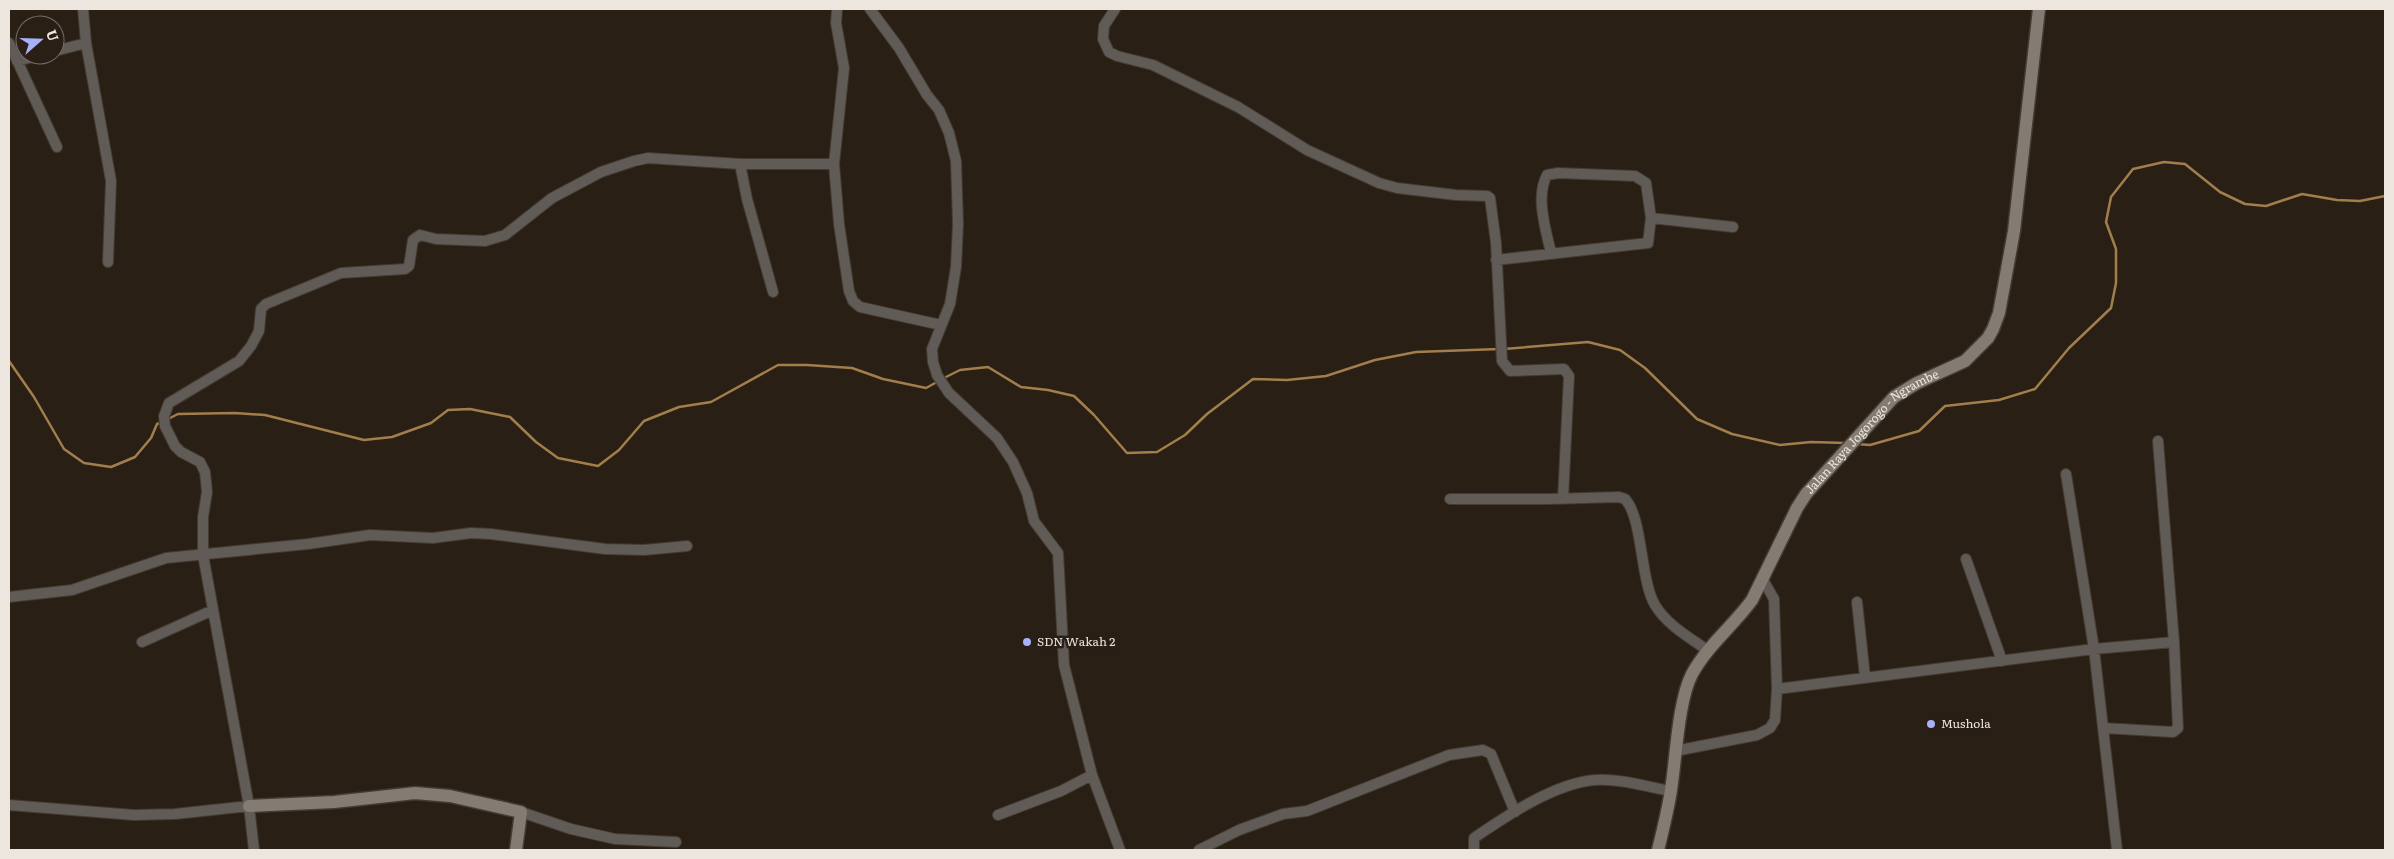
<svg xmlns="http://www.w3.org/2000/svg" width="2394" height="859" viewBox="0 0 2394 859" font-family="Literata,serif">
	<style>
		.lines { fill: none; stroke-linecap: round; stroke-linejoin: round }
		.stream { stroke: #a27e4c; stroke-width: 2.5 }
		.street-casing { stroke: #443b31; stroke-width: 12 }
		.secondary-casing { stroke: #443b31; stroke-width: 15 }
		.street { stroke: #605b56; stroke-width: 10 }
		.secondary { stroke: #847b73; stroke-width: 12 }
		.poi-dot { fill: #a7b1fc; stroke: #291f15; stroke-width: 2 }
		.labels { text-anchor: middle; stroke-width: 5; stroke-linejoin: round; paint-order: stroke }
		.street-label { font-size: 12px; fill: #ede6df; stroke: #291f15 }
		.poi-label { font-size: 12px; fill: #ede6df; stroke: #291f15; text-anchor: start }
	</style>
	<rect width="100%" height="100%" fill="#291f15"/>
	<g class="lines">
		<path class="stream" d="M 1504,349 L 1588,342 L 1620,350 L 1645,368 L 1697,419 L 1732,434 L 1780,445 L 1811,442 L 1846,443
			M 9,361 L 34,397 L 64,449 L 84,463 L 111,467 L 135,457 L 151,438 L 157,424 L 163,422
			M 944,378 L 960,370 L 988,367 L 1021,387 L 1048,390 L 1074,396 L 1094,415 L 1127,453 L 1157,452 L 1185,435 L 1207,414 L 1253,379 L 1287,380 L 1326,376 L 1375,360 L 1416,352 L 1499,349
			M 168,419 L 178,414 L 235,413 L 265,415 L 364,440 L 392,437 L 431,423 L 448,410 L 470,409 L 510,417 L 536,442 L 558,458 L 598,466 L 619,450 L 644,421 L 679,407 L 711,402 L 778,365 L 807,365 L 852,368 L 883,379 L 926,388 L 937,382
			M 1857,444 L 1870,445 L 1919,431 L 1945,406 L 1999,400 L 2035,389 L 2069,348 L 2111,308 L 2116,283 L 2116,249 L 2106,222 L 2111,197 L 2133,169 L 2164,162 L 2185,164 L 2220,192 L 2245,204 L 2266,206 L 2302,194 L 2337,200 L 2360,201 L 2385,196"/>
		<g class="street-casing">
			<path id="street" d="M 83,9 L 86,43 L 111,181 L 108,262
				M 837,9 L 836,23 L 844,68 L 834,164 L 839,224 L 849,291 L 853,301 L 860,307 L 941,325
				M 870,9 L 899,48 L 927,95 L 939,110 L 949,133 L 956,161 L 958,224 L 956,267 L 950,304 L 932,349 L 933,362 L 937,375 L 949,393 L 997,438 L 1013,462 L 1027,493 L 1034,521 L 1058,553 L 1064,665 L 1092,775 L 1120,850
				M 1115,9 L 1104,26 L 1103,39 L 1109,52 L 1117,56 L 1153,65 L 1238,107 L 1307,150 L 1379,183 L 1397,188 L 1456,195 L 1487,196 L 1490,198 L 1496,243 L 1502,361 L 1510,371 L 1564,369 L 1569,376 L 1563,499
				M 9,43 L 57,147
				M 55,51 L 86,43
				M 17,61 L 41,55
				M 740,164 L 747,199 L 773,292
				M 1651,218 L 1733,227
				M 1496,260 L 1648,243 L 1651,218 L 1646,183 L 1635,176 L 1558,173 L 1547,175 C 1535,197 1546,230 1551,253
				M 2066,474 L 2094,649 L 2117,850
				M 1450,499 L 1549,499 L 1619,497 L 1625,499 C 1643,518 1640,580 1655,605 C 1667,625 1689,637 1707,650
				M 1966,559 L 2002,661
				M 9,597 L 72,590 L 166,558 L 308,544 L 370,535 L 433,538 L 471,533 L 491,534 L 605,549 L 644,550 L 687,546
				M 1857,602 L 1865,677
				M 142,642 L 213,610
				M 1777,689 L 2094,649 L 2174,642
				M 2103,728 L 2173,732 L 2178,728 L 2174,642 L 2158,441
				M 1675,751 L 1757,735 L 1770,728 L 1775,720 L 1777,689 L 1774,599 L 1763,580
				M 9,805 L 134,815 L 175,814 L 249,806
				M 521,812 L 571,829 L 615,839 L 676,842
				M 998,815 L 1061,791 L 1092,775
				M 254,850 L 249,806 L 203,555 L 203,517 L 207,492 L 205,472 L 200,462 L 181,452 L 175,446 L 165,426 L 164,416 L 169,403 L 239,361 L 251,346 L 259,331 L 261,309 L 266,304 L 341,273 L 405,269 L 409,266 L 413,240 L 420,235 L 436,239 L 485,241 L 505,235 L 552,198 L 601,172 L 634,161 L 648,158 L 740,164 L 834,164
				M 1199,850 L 1239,830 L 1283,814 L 1307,811 L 1449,755 L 1483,750 L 1491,754 L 1515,812
				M 1474,850 L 1474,838 C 1506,816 1555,783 1595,780 C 1619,778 1647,787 1671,791"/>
		</g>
		<g class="secondary-casing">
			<g id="secondary">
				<path d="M 249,806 L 334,802 L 415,793 L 450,796 L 521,812 L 516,850"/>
				<path id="s1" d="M 1658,850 C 1663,830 1668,810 1671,790 C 1676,759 1678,701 1692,674 C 1708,645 1733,626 1752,600 L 1797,508 L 1806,494 L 1894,397 L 1917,383 L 1965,361 L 1988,338 L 1993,329 L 1999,313 L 2014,231 L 2039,9"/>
			</g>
		</g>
		<use href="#street" class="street"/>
		<use href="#secondary" class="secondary"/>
	</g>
	<g class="poi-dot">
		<circle cx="1027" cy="642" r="5"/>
		<circle cx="1931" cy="724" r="5"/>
	</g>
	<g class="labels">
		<g class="street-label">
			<text dy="4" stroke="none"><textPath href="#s1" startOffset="486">Jalan Raya Jogorogo - Ngrambe</textPath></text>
		</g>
		<g class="poi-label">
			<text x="1037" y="646">SDN Wakah 2</text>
			<text x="1941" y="728">Mushola</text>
		</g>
	</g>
	<rect width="2394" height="859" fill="none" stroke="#ede6df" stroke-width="20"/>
	<g transform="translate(40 40) rotate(70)"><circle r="24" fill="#291f15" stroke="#776f66"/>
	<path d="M0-4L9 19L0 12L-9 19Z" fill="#a7b1fc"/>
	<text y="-8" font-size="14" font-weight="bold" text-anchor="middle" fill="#ede6df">U</text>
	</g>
</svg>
